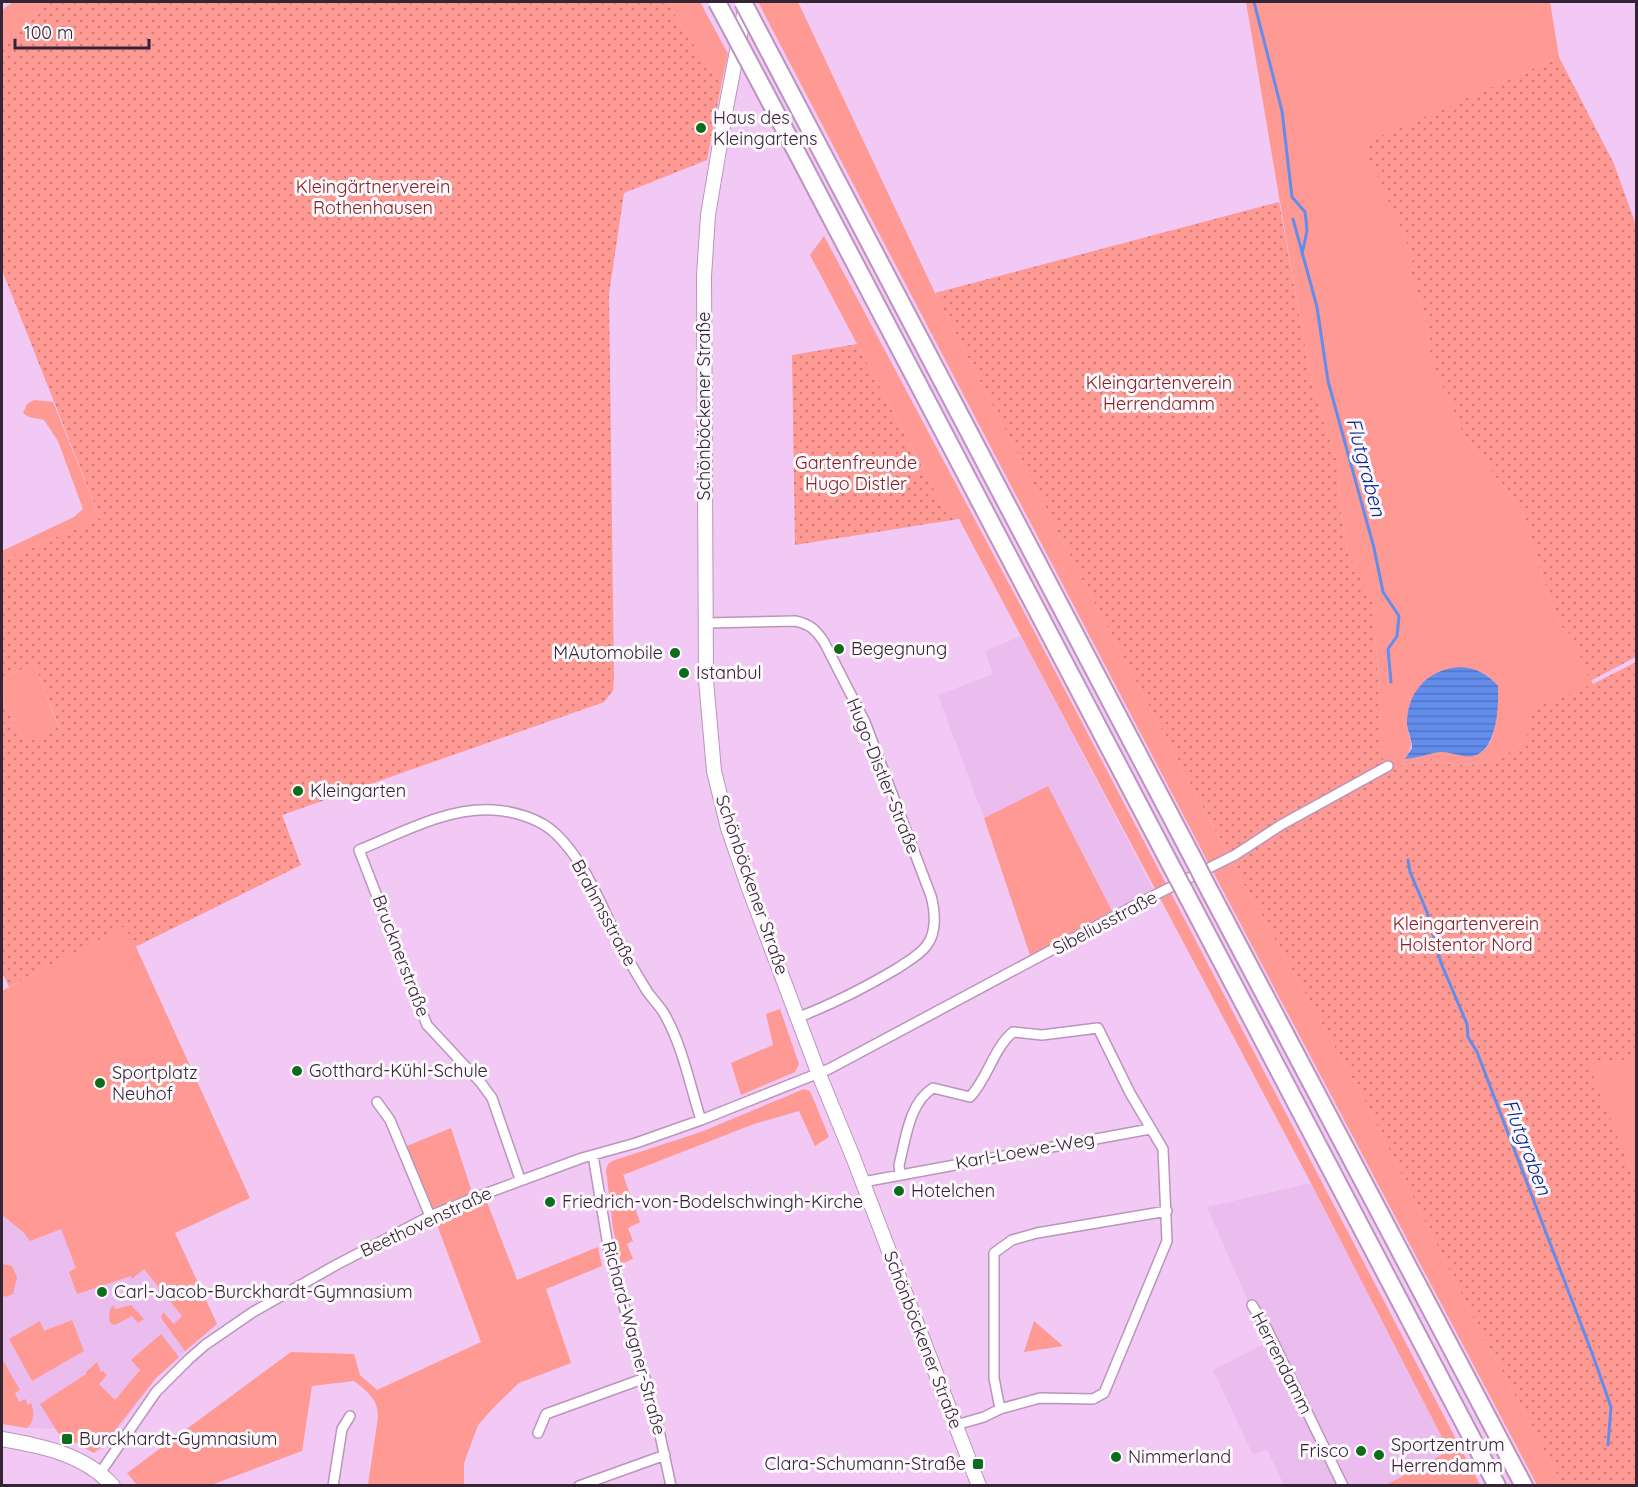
<svg xmlns="http://www.w3.org/2000/svg" width="1638" height="1487" viewBox="0 0 1638 1487" font-family="Quicksand,sans-serif">
	<style>
		.built { fill: #ebbdee }
		.green { fill: #fe9993; fill-rule: evenodd }
		.garden { fill: url(#garden-dots) }
		.water { fill: url(#water-rules) }
		.lines { fill: none; stroke-linecap: round; stroke-linejoin: round }
		.stream { stroke: #638deb; stroke-width: 3 }
		.street-casing { stroke: #bb94bd; stroke-width: 12 }
		.secondary-casing { stroke: #bb94bd; stroke-width: 16 }
		.highway-casing { stroke: #bb94bd; stroke-width: 20 }
		.street { stroke: #fff; stroke-width: 9 }
		.secondary { stroke: #fff; stroke-width: 14 }
		.highway { stroke: #fff; stroke-width: 16 }
		.highway-bridge-casing { stroke: #bb94bd; stroke-width: 20; stroke-linecap: butt }
		.highway-bridge { stroke: #fff; stroke-width: 16 }
		.poi-dot { fill: #0d6d1a; stroke: #fcf8fc; stroke-width: 2 }
		.labels { text-anchor: middle; stroke-width: 6; stroke-linejoin: round; paint-order: stroke }
		.poi-label { font-size: 18px; fill: #342535; stroke: #fcf8fc; text-anchor: start }
		.park-label { font-size: 18px; fill: #891e22; stroke: #fcf8fc }
		.street-label { font-size: 18px; fill: #342535; stroke: #fcf8fc }
		.water-label { font-size: 20px; font-style: italic; fill: #062893; stroke: #fcf8fc }
	</style>
	<defs>
		<pattern id="garden-dots" width="8" height="8" patternUnits="userSpaceOnUse" patternTransform="scale(1.5)"><rect width="8" height="8" fill="#fe9993"/><path d="M2 2h.1M6 6h.1" fill="none" stroke="#ce7d79" stroke-width="1.8" stroke-linecap="round"/></pattern>
		<pattern id="water-rules" width="6" height="5" patternUnits="userSpaceOnUse" patternTransform="scale(1.5)"><rect width="6" height="5" fill="#638deb"/><path d="M0 2.5h6" fill="none" stroke="#5273bf"/></pattern>
	</defs>
	<rect width="100%" height="100%" fill="#f2c9f4"/>
	<path class="built" d="M 1021,636 L 1153,889 L 1112,911 L 1048,786 L 984,818 L 938,695 L 993,674 L 985,651 Z
		M 1311,1183 L 1449,1451 L 1386,1486 L 1284,1485 L 1267,1450 L 1253,1455 L 1213,1370 L 1266,1343 L 1207,1207 Z
		M 2,1207 L 174,1233 L 217,1324 L 156,1378 L 103,1450 L 98,1451 L 61,1429 L 27,1428 L 2,1424 Z"/>
	<path class="green" d="M 13,2 L 51,2 L 2,43 L 2,10 Z
		M 669,2 L 700,2 L 728,54 L 722,81 L 717,80 L 677,19 Z
		M 758,2 L 798,2 L 935,293 L 1081,577 L 1229,857 L 1366,1103 L 1473,1317 L 1563,1485 L 1537,1485 L 1220,885 Z
		M 1246,2 L 1550,2 L 1559,57 L 1364,144 L 1414,259 L 1407,266 L 1425,315 L 1431,360 L 1464,436 L 1522,510 L 1548,594 L 1562,627 L 1572,636 L 1593,684 L 1527,740 L 1503,757 L 1479,764 L 1454,765 L 1432,759 L 1384,769 L 1373,604 L 1347,550 L 1340,507 L 1339,468 L 1312,385 L 1293,279 ZM 1478,671 C 1487,675 1494,678 1498,689 C 1499,693 1497,698 1497,703 C 1496,718 1496,745 1479,754 C 1468,760 1454,752 1442,752 C 1430,752 1417,759 1406,759 C 1416,737 1408,744 1407,723 C 1406,709 1414,695 1421,684 Z
		M 824,236 L 1032,627 L 1480,1485 L 1386,1485 L 1449,1451 L 1311,1183 L 959,519 L 948,516 L 810,255 Z
		M 34,400 L 53,402 L 100,518 L 2,561 L 2,551 L 74,517 L 83,509 L 58,441 L 44,420 L 29,417 L 23,413 L 27,404 Z
		M 34,663 L 59,728 L 25,744 L 2,698 L 2,679 Z
		M 1048,786 L 1112,911 L 1030,955 L 984,818 Z
		M 126,925 L 250,1198 L 175,1233 L 217,1324 L 185,1351 L 161,1318 L 163,1312 L 174,1324 L 182,1316 L 144,1269 L 132,1279 L 131,1276 L 77,1294 L 69,1272 L 76,1268 L 61,1229 L 30,1241 L 23,1232 L 2,1215 L 2,991 Z
		M 780,1009 L 799,1064 L 795,1072 L 741,1095 L 731,1063 L 773,1045 L 766,1014 Z
		M 1636,1058 L 1636,1183 L 1588,1065 Z
		M 804,1089 L 810,1091 L 829,1137 L 815,1146 L 799,1111 L 754,1124 L 623,1175 L 640,1222 L 628,1228 L 633,1241 L 627,1244 L 633,1259 L 621,1264 L 613,1228 L 606,1170 L 608,1164 L 612,1161 L 701,1132 Z
		M 451,1128 L 474,1198 L 430,1216 L 402,1148 Z
		M 487,1202 L 517,1280 L 598,1247 L 602,1266 L 546,1289 L 571,1363 L 519,1383 L 495,1406 L 478,1425 L 464,1463 L 464,1485 L 368,1485 L 378,1417 C 378,1399 368,1392 354,1381 L 312,1386 L 302,1451 L 211,1485 L 137,1485 L 127,1473 L 291,1352 L 354,1354 L 360,1375 L 377,1390 L 481,1342 L 436,1222 Z
		M 2,1264 L 12,1266 L 17,1277 L 13,1294 L 5,1297 L 2,1295 Z
		M 114,1305 L 115,1309 L 131,1305 L 144,1319 L 138,1323 L 132,1316 L 115,1325 L 110,1323 C 109,1316 108,1309 114,1305 Z
		M 72,1320 L 84,1351 L 32,1381 L 9,1339 L 40,1321 L 44,1331 Z
		M 1034,1321 L 1063,1346 L 1024,1352 Z
		M 161,1334 L 179,1357 L 156,1378 L 104,1444 L 94,1453 L 58,1433 L 40,1404 L 86,1374 L 86,1372 L 97,1362 L 101,1372 L 103,1371 L 107,1375 L 99,1384 L 115,1400 L 140,1370 L 131,1360 Z
		M 2,1359 L 20,1390 L 15,1393 L 19,1402 L 25,1399 L 28,1405 L 31,1403 C 35,1413 34,1421 27,1428 L 2,1424 Z"/>
	<path class="garden" d="M 51,2 L 669,2 L 677,19 L 717,80 L 722,81 L 707,160 L 624,193 L 609,294 L 614,679 L 613,691 L 604,702 L 282,815 L 301,865 L 135,947 L 125,926 L 9,987 L 2,972 L 2,698 L 25,744 L 59,727 L 34,663 L 2,679 L 2,561 L 100,518 L 2,270 L 2,43 Z
		M 1559,57 L 1614,164 L 1636,225 L 1636,657 L 1590,681 L 1572,636 L 1562,627 L 1548,594 L 1522,510 L 1464,436 L 1431,360 L 1425,315 L 1407,266 L 1414,259 L 1363,144 Z
		M 1279,202 L 1312,385 L 1339,468 L 1340,507 L 1347,550 L 1373,603 L 1384,769 L 1432,759 L 1454,765 L 1479,764 L 1503,757 L 1527,740 L 1530,709 L 1589,686 L 1636,662 L 1636,1058 L 1589,1065 L 1636,1183 L 1636,1485 L 1563,1485 L 1473,1317 L 1366,1103 L 1229,857 L 1281,825 L 1227,853 L 1081,577 L 935,293 Z
		M 857,344 L 948,516 L 959,519 L 795,545 L 792,355 Z"/>
	<path class="water" d="M 1460,667 C 1476,668 1488,674 1498,686 C 1499,705 1497,752 1473,756 C 1463,758 1452,752 1441,752 C 1429,753 1415,759 1405,759 L 1412,748 C 1412,738 1406,729 1407,720 C 1409,689 1430,669 1460,667 Z"/>
	<g class="lines">
		<path class="stream" d="M 1254,2 L 1282,111 L 1292,197 L 1305,212 L 1306,220 L 1307,231 L 1302,254
			M 1293,219 L 1317,307 L 1328,381 L 1374,548 L 1383,592 L 1399,616 L 1397,636 L 1388,649 L 1391,682
			M 1408,860 L 1410,872 L 1427,912 L 1441,963 L 1467,1024 L 1468,1037 L 1477,1052 L 1592,1353 L 1611,1407 L 1608,1445"/>
		<g class="street-casing">
			<path id="street" d="M 705,623 L 795,621 C 810,624 816,630 824,642 L 865,722 L 931,896 C 935,911 937,932 927,945 C 920,955 908,961 898,968 C 866,987 833,1004 799,1017
				M 377,1102 L 390,1120 L 430,1216
				M 593,1155 L 609,1252 L 660,1435 L 671,1486
				M 900,1174 L 899,1165 C 906,1138 909,1103 933,1088 L 970,1097 C 988,1078 993,1049 1013,1032 L 1042,1035 L 1098,1028 L 1130,1093 L 1163,1149 L 1167,1241 L 1104,1393 L 1093,1399 L 1040,1398 L 1000,1409 L 984,1417 L 956,1425
				M 520,1179 L 492,1098 L 481,1083 L 427,1025 L 359,850 C 401,833 448,807 493,810 C 514,811 541,819 556,834 C 587,864 601,906 620,943 C 628,960 637,975 647,991 C 653,1000 661,1007 666,1017 C 683,1048 690,1086 701,1120
				M 863,1182 L 1150,1129
				M 1252,1305 L 1267,1329 L 1343,1486
				M 1000,1409 L 994,1378 L 994,1253 L 1012,1240 L 1037,1233 L 1167,1211
				M 538,1433 L 546,1414 L 645,1378
				M 100,1473 L 156,1392 L 188,1360 L 205,1345 L 253,1312 L 336,1265 L 430,1216 L 474,1198 L 582,1158 L 636,1143 L 701,1120 L 829,1069 L 1147,899 L 1235,855 L 1281,825 L 1388,766
				M 333,1486 L 342,1429 L 350,1416
				M 579,1486 L 665,1455"/>
		</g>
		<g class="secondary-casing">
			<path id="secondary" d="M 746,4 L 726,108 L 708,215 L 704,276 L 706,680 L 714,771 L 728,828 L 748,886 L 818,1072 L 853,1157 L 979,1486
				M 2,1439 C 42,1446 84,1454 113,1486"/>
		</g>
		<g class="highway-casing">
			<path id="highway" d="M 774,61 L 1197,866
				M 766,94 L 1177,877
				M 1204,880 L 1524,1486
				M 1184,890 L 1497,1486"/>
		</g>
		<use href="#street" class="street"/>
		<use href="#secondary" class="secondary"/>
		<use href="#highway" class="highway"/>
		<g class="highway-bridge-casing">
			<path id="highway-bridge" d="M 717,2 L 766,94
				M 743,2 L 774,61
				M 1197,866 L 1204,880
				M 1177,877 L 1184,890"/>
		</g>
		<use href="#highway-bridge" class="highway-bridge"/>
	</g>
	<g class="poi-dot">
		<circle cx="701" cy="128" r="6"/>
		<circle cx="839" cy="649" r="6"/>
		<circle cx="675" cy="653" r="6"/>
		<circle cx="684" cy="673" r="6"/>
		<circle cx="298" cy="791" r="6"/>
		<circle cx="297" cy="1071" r="6"/>
		<circle cx="100" cy="1083" r="6"/>
		<circle cx="899" cy="1191" r="6"/>
		<circle cx="550" cy="1202" r="6"/>
		<circle cx="102" cy="1292" r="6"/>
		<rect x="61" y="1433" width="12" height="12" rx="3"/>
		<circle cx="1361" cy="1451" r="6"/>
		<circle cx="1379" cy="1455" r="6"/>
		<circle cx="1116" cy="1457" r="6"/>
		<rect x="972" y="1458" width="12" height="12" rx="3"/>
	</g>
	<g class="labels">
		<g class="poi-label">
			<text x="713" y="124">Haus des<tspan x="713" dy="21">Kleingartens</tspan></text>
			<text x="851" y="655">Begegnung</text>
			<text x="663" y="659" text-anchor="end">MAutomobile</text>
			<text x="696" y="679">Istanbul</text>
			<text x="310" y="797">Kleingarten</text>
			<text x="309" y="1077">Gotthard-Kühl-Schule</text>
			<text x="112" y="1079">Sportplatz<tspan x="112" dy="21">Neuhof</tspan></text>
			<text x="911" y="1197">Hotelchen</text>
			<text x="562" y="1208">Friedrich-von-Bodelschwingh-Kirche</text>
			<text x="114" y="1298">Carl-Jacob-Burckhardt-Gymnasium</text>
			<text x="79" y="1445">Burckhardt-Gymnasium</text>
			<text x="1391" y="1451">Sportzentrum<tspan x="1391" dy="21">Herrendamm</tspan></text>
			<text x="1349" y="1457" text-anchor="end">Frisco</text>
			<text x="1128" y="1463">Nimmerland</text>
			<text x="966" y="1470" text-anchor="end">Clara-Schumann-Straße</text>
		</g>
		<g class="park-label">
			<text x="373" y="193">Kleingärtnerverein<tspan x="373" dy="21">Rothenhausen</tspan></text>
			<text x="1159" y="389">Kleingartenverein<tspan x="1159" dy="21">Herrendamm</tspan></text>
			<text x="856" y="469">Gartenfreunde<tspan x="856" dy="21">Hugo Distler</tspan></text>
			<text x="1466" y="930">Kleingartenverein<tspan x="1466" dy="21">Holstentor Nord</tspan></text>
		</g>
		<g class="street-label">
			<text transform="translate(704 406) rotate(-90)" y="6">Schönböckener Straße</text>
			<text transform="translate(883 776) rotate(68)" y="6">Hugo-Distler-Straße</text>
			<text transform="translate(752 885) rotate(71)" y="6">Schönböckener Straße</text>
			<text transform="translate(604 913) rotate(62)" y="6">Brahmsstraße</text>
			<text transform="translate(1105 923) rotate(-28)" y="6">Sibeliusstraße</text>
			<text transform="translate(401 956) rotate(69)" y="6">Brucknerstraße</text>
			<text transform="translate(1025 1151) rotate(-10)" y="6">Karl-Loewe-Weg</text>
			<text transform="translate(426 1222) rotate(-25)" y="6">Beethovenstraße</text>
			<text transform="translate(634 1338) rotate(75)" y="6">Richard-Wagner-Straße</text>
			<text transform="translate(923 1340) rotate(69)" y="6">Schönböckener Straße</text>
			<text transform="translate(1282 1363) rotate(63)" y="6">Herrendamm</text>
		</g>
		<g class="water-label">
			<text transform="translate(1366 467) rotate(75)" y="7">Flutgraben</text>
			<text transform="translate(1527 1147) rotate(69)" y="7">Flutgraben</text>
		</g>
	</g>
	<rect width="1638" height="1487" fill="none" stroke="#342535" stroke-width="6"/>
	<path d="M15 39v9h134v-9" fill="none" stroke="#342535" stroke-width="3"/>
	<text x="24" y="39" font-size="18" fill="#342535" stroke="#fcf8fc" stroke-width="4.5" paint-order="stroke">100 m</text>
</svg>
